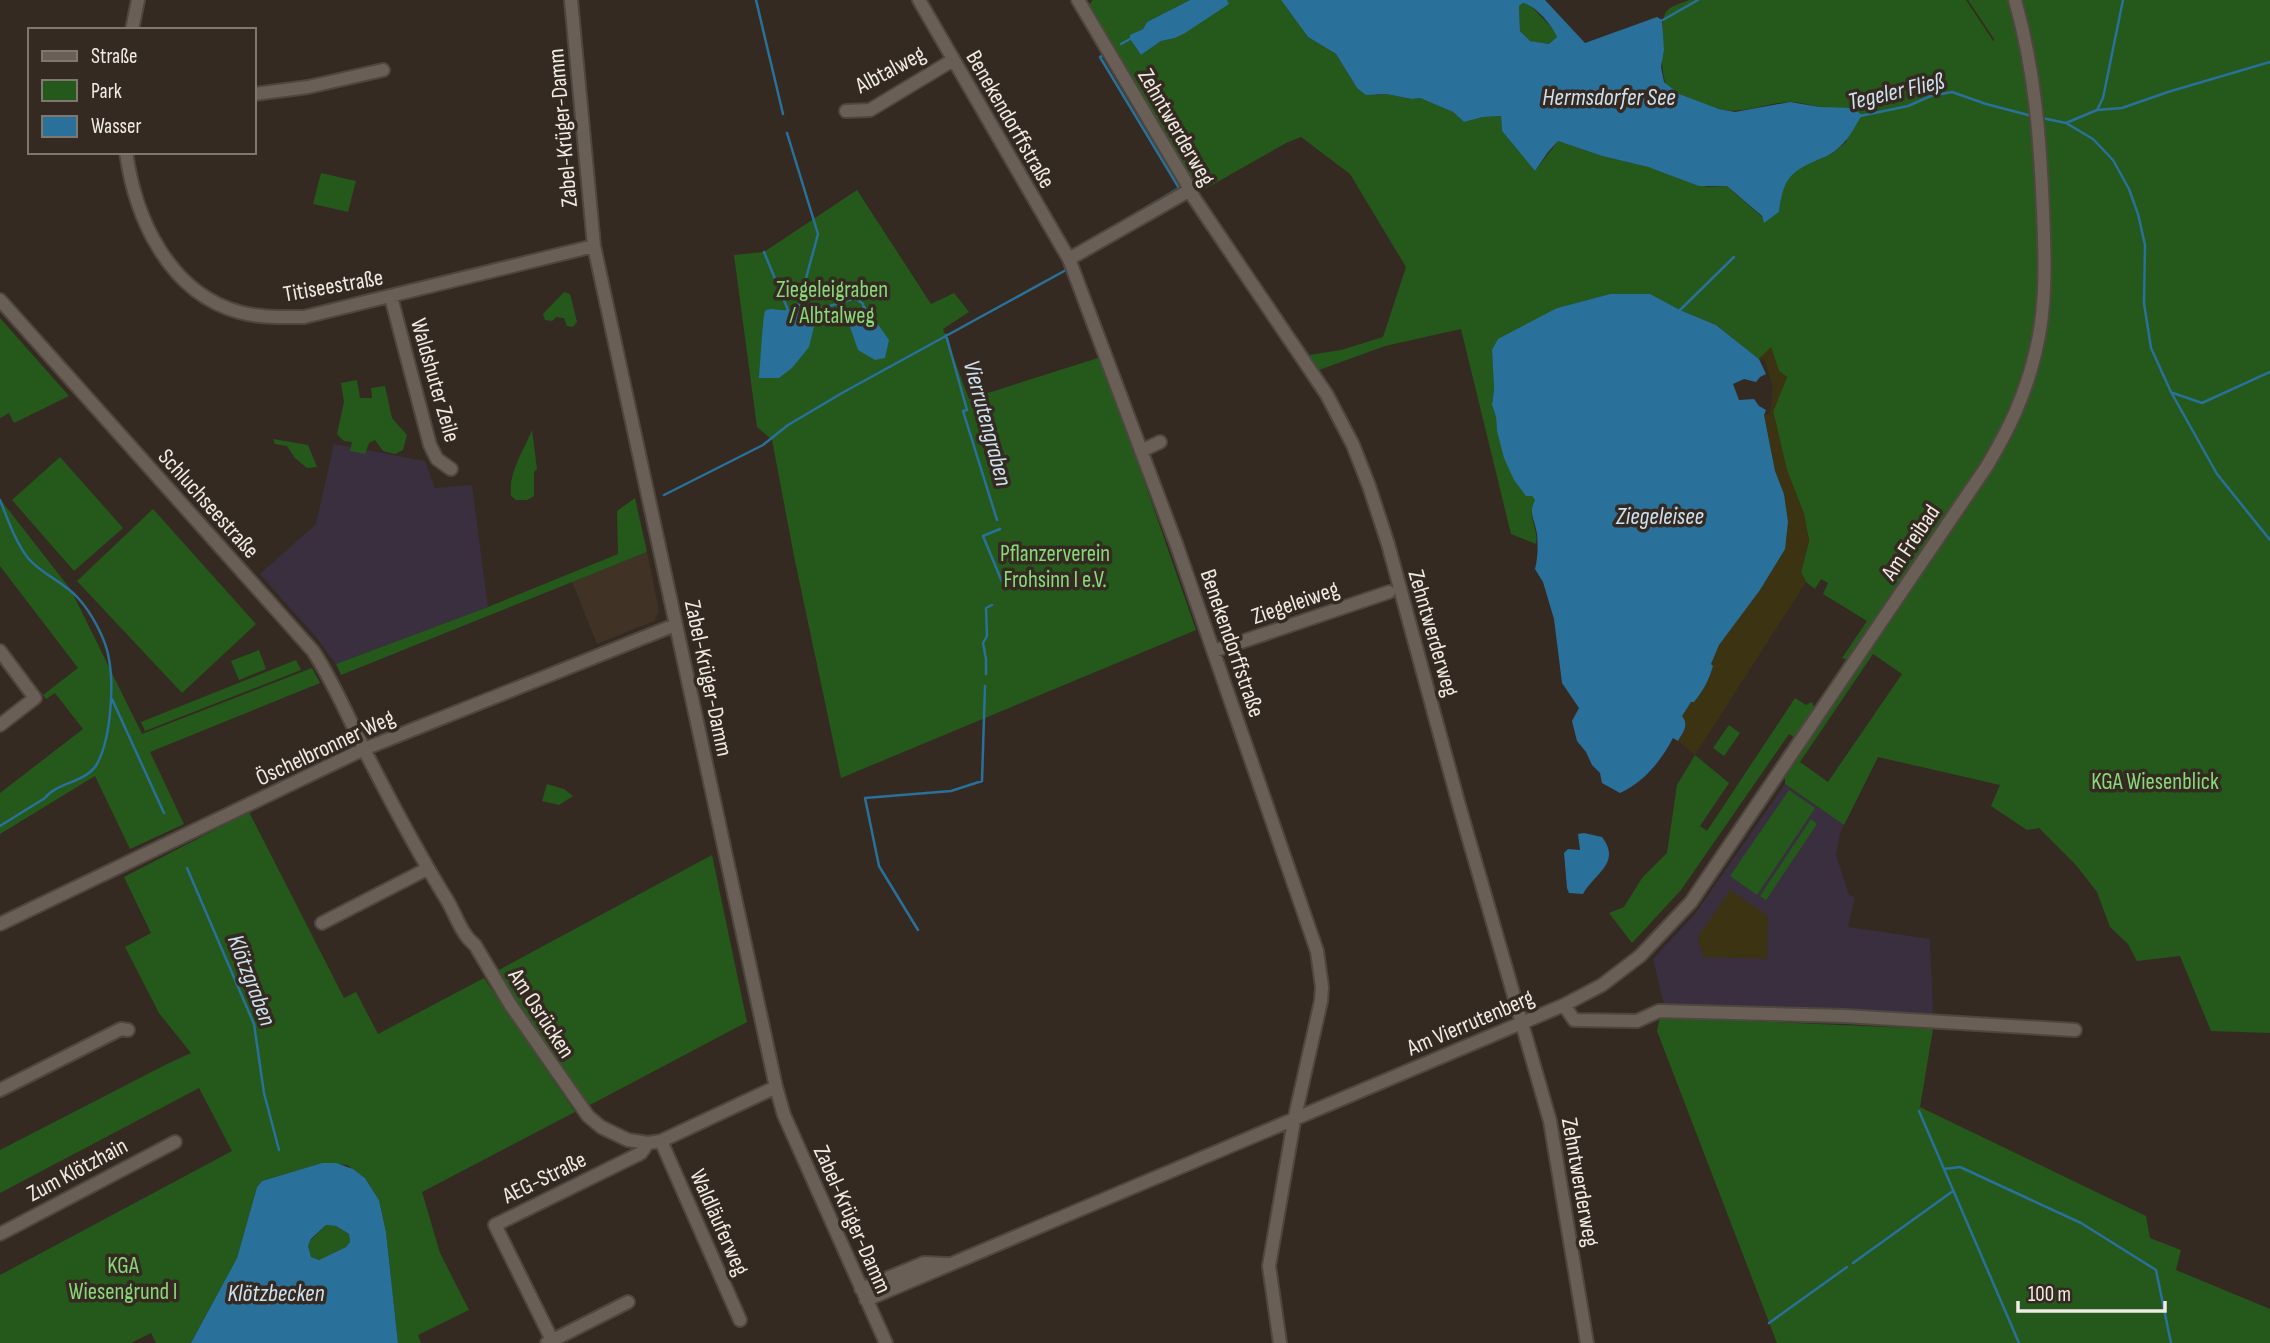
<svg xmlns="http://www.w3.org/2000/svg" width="2270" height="1343" viewBox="0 0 2270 1343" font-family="'Sofia Sans Condensed',sans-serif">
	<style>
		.built { fill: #403224 }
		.education { fill: #392f3f }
		.green { fill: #24591b; fill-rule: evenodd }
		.sand { fill: #3c3313 }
		.water { fill: #29709a; fill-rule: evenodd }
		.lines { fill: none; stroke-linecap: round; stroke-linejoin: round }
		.stream { stroke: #29709a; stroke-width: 2.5 }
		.minor-casing { stroke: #4e473f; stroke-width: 16 }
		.minor { stroke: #6a5f56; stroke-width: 12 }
		.labels { text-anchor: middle; stroke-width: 7; stroke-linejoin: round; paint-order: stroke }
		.street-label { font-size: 23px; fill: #f1ebe5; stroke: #342a21 }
		.park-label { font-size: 23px; fill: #88d97a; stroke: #342a21 }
		.water-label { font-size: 24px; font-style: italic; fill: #cee2f1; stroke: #342a21 }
	</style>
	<rect width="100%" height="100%" fill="#342a21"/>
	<path class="built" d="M 647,552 L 659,611 L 654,621 L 597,644 L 572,582 Z"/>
	<path class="education" d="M 334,444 L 425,461 L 435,488 L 472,485 L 488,607 L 336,664 L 316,637 L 260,574 L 316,524 Z
		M 1785,784 L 1844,825 L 1840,833 L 1836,855 L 1849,895 L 1855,897 L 1848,927 L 1930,939 L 1933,1016 L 1664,1005 L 1653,959 L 1695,914 Z"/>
	<path class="green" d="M 1093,0 L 1190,0 L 1147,22 L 1143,29 L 1131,35 L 1130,39 L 1141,55 L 1161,41 L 1175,38 L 1228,4 L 1227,0 L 1281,0 L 1308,37 L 1336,54 L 1357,88 L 1377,95 L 1386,94 L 1412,99 L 1420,98 L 1453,112 L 1464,122 L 1483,117 L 1501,116 L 1502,131 L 1535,171 L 1558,141 L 1602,156 L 1648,167 L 1707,187 L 1727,186 L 1762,217 L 1764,222 L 1779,212 L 1782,189 L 1792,173 L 1798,168 L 1833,153 L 1847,141 L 1820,107 C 1810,105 1799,102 1789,102 C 1765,103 1743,115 1720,109 C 1703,105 1679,97 1667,85 C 1660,78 1660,20 1666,12 C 1670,6 1682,3 1689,0 L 1966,0 L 1994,42 L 1994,39 L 1968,0 L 2270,0 L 2270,1033 L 2211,1031 L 2180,956 L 2137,961 L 2128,944 L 2110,927 L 2097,892 L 2076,865 L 2039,828 L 2027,830 L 1991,806 L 2000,785 L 1878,757 L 1844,825 L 1785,784 L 1785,777 L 1796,759 L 1874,644 L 1869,629 L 1848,660 L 1842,658 L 1867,621 L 1823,594 L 1828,583 L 1821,579 L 1815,589 L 1806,582 L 1801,572 L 1809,541 L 1804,514 L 1787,471 L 1773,411 L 1787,377 L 1779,371 L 1771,348 L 1759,359 L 1716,325 L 1680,310 L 1649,294 L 1610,294 L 1557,308 L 1492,350 L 1494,389 L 1492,405 L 1496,417 L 1497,431 L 1535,500 C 1526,518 1539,527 1536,544 L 1511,534 L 1461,329 L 1385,346 L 1319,370 L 1309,355 L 1341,350 L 1383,337 L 1406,267 L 1350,174 L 1301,137 L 1286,143 L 1198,193 L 1088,6 ZM 1873,654 L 1902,674 L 1828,782 L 1800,762 Z
		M 1523,3 L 1529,4 L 1554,30 L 1557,37 L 1549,44 L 1529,41 L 1520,31 L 1519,6 Z
		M 321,173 L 356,181 L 348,212 L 313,204 Z
		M 857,190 L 931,304 L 954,293 L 969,312 L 943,329 L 969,399 L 1101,357 L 1196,630 L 841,778 L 794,556 L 772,440 L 757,427 L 734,255 L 764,252 Z
		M 564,292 L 570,294 L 577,322 L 573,327 L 567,326 L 564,318 L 556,317 L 552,321 L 545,320 L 543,314 Z
		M 0,318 L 69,396 L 14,423 L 9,413 L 0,418 Z
		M 357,380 L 360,398 L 372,398 L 371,388 L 385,386 L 392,418 L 407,435 L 403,450 L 395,454 L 383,451 L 375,440 L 369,443 L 365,454 L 350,451 L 352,442 L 344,441 L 337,434 L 344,402 L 341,383 Z
		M 532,430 L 537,469 L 534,472 L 534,496 L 527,500 L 516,500 L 511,496 C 508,473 524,450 532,430 Z
		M 273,439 L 308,445 L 317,467 L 307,468 L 295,458 L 287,446 L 275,444 Z
		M 60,457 L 123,528 L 74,571 L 12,500 Z
		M 635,498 L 647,552 L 341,675 L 336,664 L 488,607 L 618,554 L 617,511 Z
		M 0,499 L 71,590 L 142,734 L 312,668 L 320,683 L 150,752 L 184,824 L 130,849 L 95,776 L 0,834 L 0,793 L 83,729 L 55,693 L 46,699 L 43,695 L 78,668 L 0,566 Z
		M 153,509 L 256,624 L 182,693 L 77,581 Z
		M 259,650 L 266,669 L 239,680 L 231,661 Z
		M 296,660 L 301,670 L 145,731 L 141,722 Z
		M 1795,698 L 1806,705 L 1812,702 L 1814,707 L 1795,738 L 1789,734 L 1681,890 L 1632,943 L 1609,913 L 1624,907 L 1642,878 L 1667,853 L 1677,785 L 1695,755 L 1729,783 L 1700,826 L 1707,831 Z
		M 1729,725 L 1740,733 L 1724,756 L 1713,748 Z
		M 547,784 L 564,789 L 573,796 L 559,805 L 542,801 Z
		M 1789,790 L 1815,808 L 1757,895 L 1730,876 Z
		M 249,812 L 344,998 L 356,992 L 378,1034 L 484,978 L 575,1112 L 422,1192 L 440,1253 L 469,1310 L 418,1335 L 421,1343 L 398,1343 L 386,1232 L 379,1200 L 365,1178 L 347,1165 L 322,1163 L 262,1181 L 257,1187 L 237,1258 L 191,1343 L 156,1343 L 151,1333 L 131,1343 L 0,1343 L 0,1275 L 232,1151 L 199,1088 L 0,1193 L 0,1150 L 167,1064 L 191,1053 L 159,1013 L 125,947 L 151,933 L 124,877 Z
		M 1811,819 L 1817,824 L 1766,900 L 1760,896 Z
		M 712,855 L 747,1022 L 588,1106 L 495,972 Z
		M 1660,1017 L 1933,1029 L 1920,1107 L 2146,1216 L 2150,1238 L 2181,1250 L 2176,1270 L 2270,1309 L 2270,1343 L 1777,1343 L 1657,1031 Z
		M 326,1225 L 336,1226 L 349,1234 L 350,1242 L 346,1247 L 319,1260 L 311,1257 L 308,1246 L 311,1240 Z"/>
	<path class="sand" d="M 1771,347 L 1779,371 L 1787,377 L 1773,412 L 1787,470 L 1804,514 L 1809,541 L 1801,572 L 1806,582 L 1695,755 L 1678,741 C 1684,732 1690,725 1681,716 L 1691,702 L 1718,645 L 1760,590 L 1788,522 L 1784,494 L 1775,471 L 1764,415 L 1770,413 L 1773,388 L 1765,360 L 1759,359 Z
		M 1730,890 L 1768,916 L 1767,959 L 1703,957 L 1698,937 Z"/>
	<path class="water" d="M 1190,0 L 1227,0 L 1229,4 L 1185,33 L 1175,38 L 1161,41 L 1141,55 L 1130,39 L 1130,35 L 1143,29 L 1147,22 Z
		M 1281,0 L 1545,0 L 1585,43 L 1657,17 L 1662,20 L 1664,50 L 1661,67 L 1664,82 L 1679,94 L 1719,109 L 1735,112 L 1790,102 L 1820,107 L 1853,108 L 1862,115 C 1854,128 1848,141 1835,151 C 1830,155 1822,158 1815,161 C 1787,173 1783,183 1779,212 L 1764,223 L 1762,216 L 1727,186 L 1699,186 L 1648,167 L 1602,156 L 1558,141 L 1548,152 L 1535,171 L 1502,131 L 1501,116 L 1483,117 L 1464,122 L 1453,112 L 1420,98 L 1412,99 L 1386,94 L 1366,95 L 1357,88 L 1336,54 L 1308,37 ZM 1523,3 C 1535,5 1552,25 1557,37 L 1549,44 L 1530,41 L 1520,31 L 1519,6 Z
		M 1610,294 L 1650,294 L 1680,310 L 1716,325 L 1759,359 L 1766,374 L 1760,377 L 1756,382 L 1744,379 L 1733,384 L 1739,400 L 1754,399 L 1759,406 L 1766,410 L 1764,415 L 1775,471 L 1784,494 L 1788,522 L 1785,549 L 1760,590 L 1719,645 L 1711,664 L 1713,666 C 1709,680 1703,691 1694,702 L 1691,702 L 1682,716 C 1689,725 1684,731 1678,741 L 1673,738 C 1661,761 1644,782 1620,793 L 1602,783 L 1600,773 L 1592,765 L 1586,752 L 1577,741 L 1572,721 L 1579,708 L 1562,683 L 1554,619 L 1543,582 L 1535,569 C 1538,558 1538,544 1537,534 C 1535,520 1528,513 1535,500 L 1532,496 L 1526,496 L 1514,480 L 1504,458 L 1497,431 L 1496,417 L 1492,405 L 1494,389 L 1492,350 L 1498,339 L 1557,308 Z
		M 863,303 L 889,340 L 885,358 L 875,360 L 858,350 L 850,327 L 861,310 Z
		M 798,307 L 811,312 L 814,327 L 809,347 L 792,368 L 779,378 L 759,378 C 760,368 763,314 765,311 C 770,307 776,310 782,310 C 787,311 792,308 798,307 Z
		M 1584,833 L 1602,837 C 1622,863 1594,874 1583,894 L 1569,893 L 1567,888 L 1564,853 L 1568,849 L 1580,850 L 1578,834 Z
		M 322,1163 L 336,1163 L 353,1169 L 365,1178 L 379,1200 L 386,1232 L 398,1343 L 191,1343 L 237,1258 L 257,1187 L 262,1181 ZM 326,1225 L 336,1226 L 349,1234 L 350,1242 L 346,1247 L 319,1260 L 311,1257 L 308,1246 L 311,1239 Z"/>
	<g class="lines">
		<path class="stream" d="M 756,0 L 783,114
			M 1661,21 L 1698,0
			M 1121,44 L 1130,39
			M 2097,110 L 2122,108 L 2168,92 L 2270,62
			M 1860,116 L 1908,106 L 1931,96 L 1952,92 L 1986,104 L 2032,116
			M 2042,118 L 2066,123 L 2093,139 L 2113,160 L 2129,189 L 2138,214 L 2145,245 L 2144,303 L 2151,348 L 2171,392 L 2217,474 L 2270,540
			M 2066,123 L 2097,110 L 2103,98 L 2123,0
			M 787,133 L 818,234 L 798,308
			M 1082,245 L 1179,188 L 1100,57 L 1105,54
			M 764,252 L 788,310
			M 1680,310 L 1734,257
			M 811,312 L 852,299 L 858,300 L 863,304
			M 946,335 L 967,410 L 963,411 L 997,520
			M 2173,393 L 2202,403 L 2270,372
			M 664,495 L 763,445 L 788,425 L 842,393 L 1066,270
			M 0,500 C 8,520 15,541 28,558 C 41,574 64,582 78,598 C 91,612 106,639 109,659 C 114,687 111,738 97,764 C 86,783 57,782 45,798 L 0,826
			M 1000,529 L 983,536 L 1005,589
			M 986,674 L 986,659 L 983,643 L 987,636 L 986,608 L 992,605
			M 112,699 L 164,813
			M 187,868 L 254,1024 L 264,1093 L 279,1150
			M 918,930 L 879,866 L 865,798 L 951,791 L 982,781 L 985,686
			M 1919,1111 L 2019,1343
			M 1944,1169 L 1960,1167 L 2081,1223 L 2156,1270 L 2171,1343
			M 1853,1263 L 1953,1191
			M 1769,1323 L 1847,1267"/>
		<g class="minor-casing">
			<path id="minor" d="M 571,0 L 594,246 L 776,1087 L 784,1115 L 886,1343
				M 919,0 L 1069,259 L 1177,546 L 1317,951 L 1322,987 L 1321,1001 L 1294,1121 L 1269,1266 L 1280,1343
				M 1078,0 L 1187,184 L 1194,198 L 1327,395 L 1353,445 L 1369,486 L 1388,544 L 1459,805 L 1550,1121 L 1587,1343
				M 132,30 L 138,0
				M 254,94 L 308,87 L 383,70
				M 846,111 L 870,110 L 953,60
				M 126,152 C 135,218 169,293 239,312 C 260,318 282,317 304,317 L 594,246
				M 1069,259 L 1190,190
				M 391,297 L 430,445 L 437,459 L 451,469
				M 0,300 L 313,651 C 335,684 349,720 367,755 C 392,804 418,853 447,900 C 456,915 461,934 475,945 L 510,1004 L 588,1116 L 601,1127 L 628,1140 L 648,1143 L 661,1141 L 776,1087
				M 1141,451 L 1160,442
				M 0,651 L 35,698 L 0,725
				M 1214,651 L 1389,592
				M 322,923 L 427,869
				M 0,924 L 364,749 L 675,625
				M 1564,1005 L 1574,1020 L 1637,1021 L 1659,1011 L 1845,1016 L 2075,1030
				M 0,1090 L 121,1029 L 128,1030
				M 661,1141 L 740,1320
				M 0,1234 L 175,1142
				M 861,1289 L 924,1263 L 947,1264
				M 866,1300 L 1564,1005 L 1602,985 L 1640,956 L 1691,902 L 1987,466 C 2009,429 2025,396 2035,354 C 2047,308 2045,258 2043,211 C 2040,138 2035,70 2015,0
				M 552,1340 L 495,1225 L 641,1153 L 648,1143
				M 547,1343 L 628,1302"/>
		</g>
		<use href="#minor" class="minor"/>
	</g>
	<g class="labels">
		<g class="street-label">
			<text transform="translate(890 69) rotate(-28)" y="8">Albtalweg</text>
			<text transform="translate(1011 119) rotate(60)" y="8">Benekendorffstraße</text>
			<text transform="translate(1177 127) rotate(60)" y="8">Zehntwerderweg</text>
			<text transform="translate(562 128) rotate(-95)" y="8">Zabel-Krüger-Damm</text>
			<text transform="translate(333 285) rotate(-10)" y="8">Titiseestraße</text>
			<text transform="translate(436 380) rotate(74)" y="8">Waldshuter Zeile</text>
			<text transform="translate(209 503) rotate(48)" y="8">Schluchseestraße</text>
			<text transform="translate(1910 542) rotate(-56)" y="8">Am Freibad</text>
			<text transform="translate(1295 602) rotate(-19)" y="8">Ziegeleiweg</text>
			<text transform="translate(1434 633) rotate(74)" y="8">Zehntwerderweg</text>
			<text transform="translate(1233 643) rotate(71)" y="8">Benekendorffstraße</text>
			<text transform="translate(709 678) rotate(78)" y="8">Zabel-Krüger-Damm</text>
			<text transform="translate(325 747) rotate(-25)" y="8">Öschelbronner Weg</text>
			<text transform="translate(542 1013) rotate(57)" y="8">Am Osrücken</text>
			<text transform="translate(1470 1022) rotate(-23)" y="8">Am Vierrutenberg</text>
			<text transform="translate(77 1169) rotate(-28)" y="8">Zum Klötzhain</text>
			<text transform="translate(544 1177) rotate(-26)" y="8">AEG-Straße</text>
			<text transform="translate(1581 1182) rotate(80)" y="8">Zehntwerderweg</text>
			<text transform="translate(853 1219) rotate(66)" y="8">Zabel-Krüger-Damm</text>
			<text transform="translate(720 1222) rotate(66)" y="8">Waldläuferweg</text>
		</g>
		<g class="park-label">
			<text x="832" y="297">Ziegeleigraben<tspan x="832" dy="26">/ Albtalweg</tspan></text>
			<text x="1055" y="561">Pflanzerverein<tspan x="1055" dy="26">Frohsinn I e.V.</tspan></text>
			<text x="2155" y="789">KGA Wiesenblick</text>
			<text x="123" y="1273">KGA<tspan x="123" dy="26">Wiesengrund I</tspan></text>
		</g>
		<g class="water-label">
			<text transform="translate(1896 91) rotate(-13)" y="8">Tegeler Fließ</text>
			<text x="1609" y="105">Hermsdorfer See</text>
			<text transform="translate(988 423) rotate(75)" y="8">Vierrutengraben</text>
			<text x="1660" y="524">Ziegeleisee</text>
			<text transform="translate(252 980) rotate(69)" y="8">Klötzgraben</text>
			<text x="276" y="1301">Klötzbecken</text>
		</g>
	</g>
	<rect x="28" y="28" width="228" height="126" fill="#342a21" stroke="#80776f" stroke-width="2"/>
	<rect x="42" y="51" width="35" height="10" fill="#6a5f56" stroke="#80776f" stroke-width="2"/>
	<text x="91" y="63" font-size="21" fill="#f1ebe5">Straße</text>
	<rect x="42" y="80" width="35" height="21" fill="#24591b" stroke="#80776f" stroke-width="2"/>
	<text x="91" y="98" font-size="21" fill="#f1ebe5">Park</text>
	<rect x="42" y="116" width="35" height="21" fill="#29709a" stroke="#80776f" stroke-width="2"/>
	<text x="91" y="133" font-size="21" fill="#f1ebe5">Wasser</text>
	<path d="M2018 1301v10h147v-10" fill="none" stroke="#f1ebe5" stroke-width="3.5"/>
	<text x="2028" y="1301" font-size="21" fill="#f1ebe5" stroke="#342a21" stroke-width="5" paint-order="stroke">100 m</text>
</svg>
